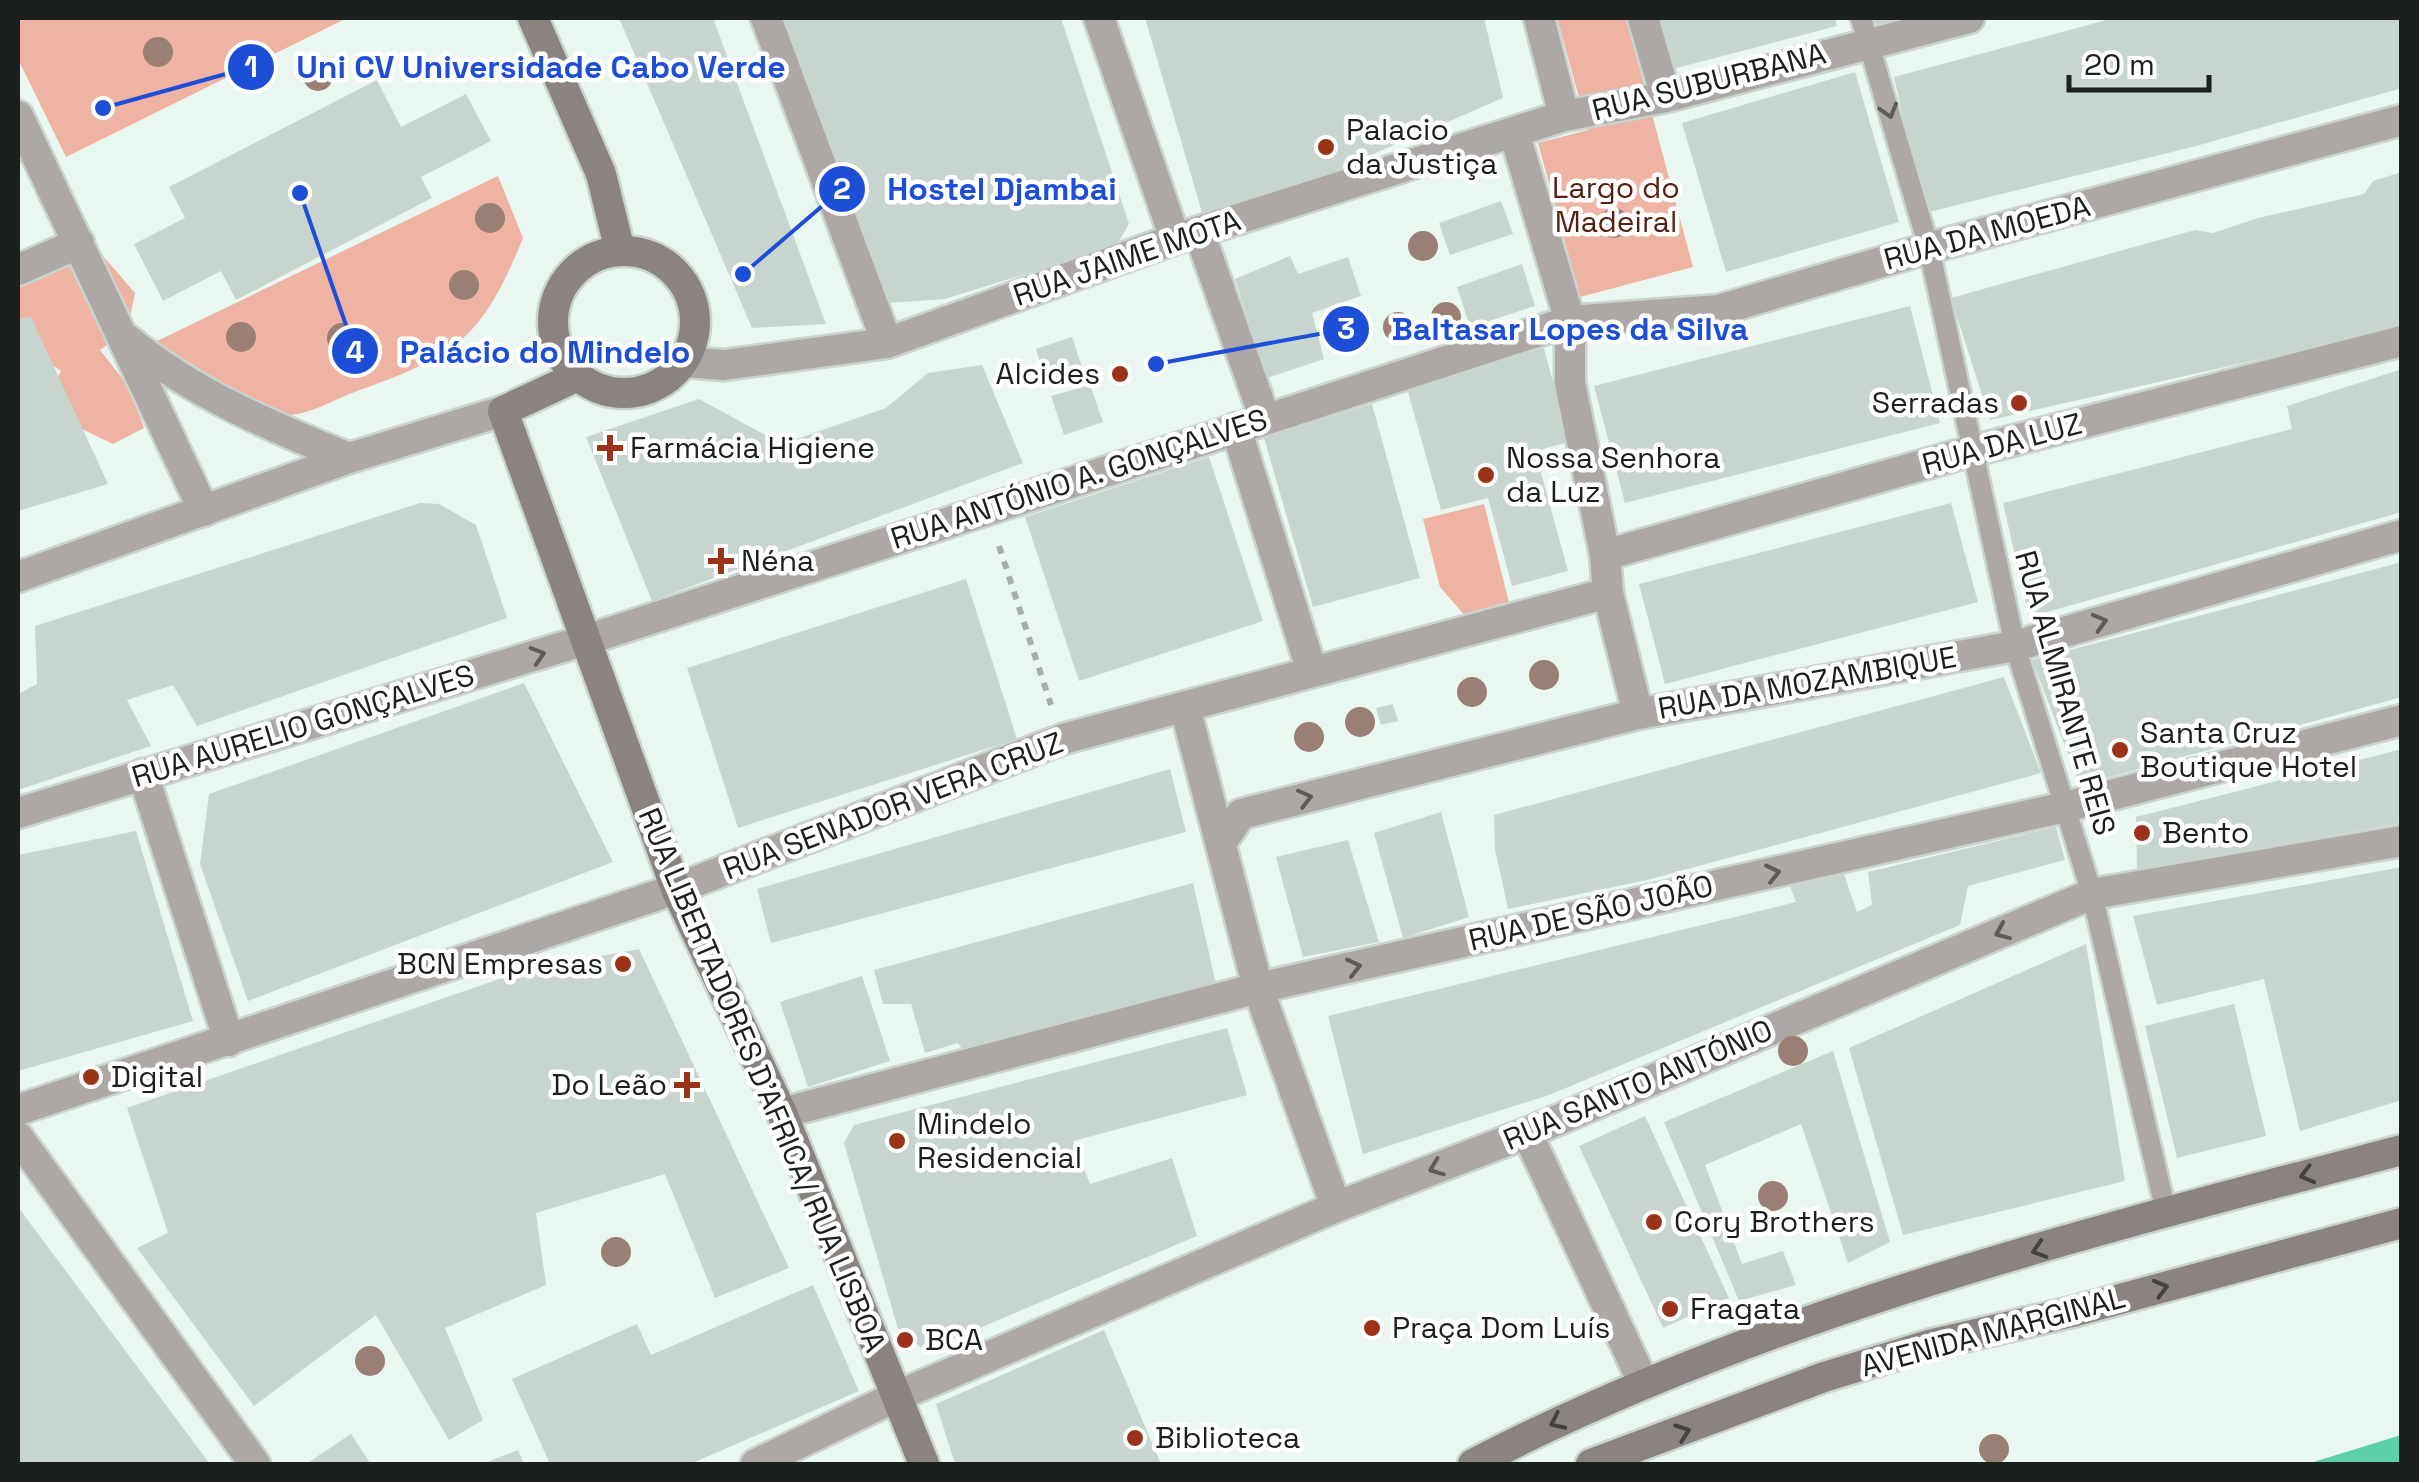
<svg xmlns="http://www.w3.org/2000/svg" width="2419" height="1482" viewBox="0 0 2419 1482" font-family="'Space Grotesk',sans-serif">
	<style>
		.green { fill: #eeb3a3 }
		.water { fill: #5ed0a8 }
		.building { fill: #c8d5cf }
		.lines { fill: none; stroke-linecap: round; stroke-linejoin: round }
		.service-casing { stroke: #c9d4cf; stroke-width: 25 }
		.minor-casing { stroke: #c9d4cf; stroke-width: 35 }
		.tertiary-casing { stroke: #c9d4cf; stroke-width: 35 }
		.secondary-casing { stroke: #c9d4cf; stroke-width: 35 }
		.path { stroke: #a4aea9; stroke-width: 6; stroke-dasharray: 8 8; stroke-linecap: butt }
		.service { stroke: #ada7a6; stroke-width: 20 }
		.minor { stroke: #ada7a6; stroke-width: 30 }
		.tertiary { stroke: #ada7a6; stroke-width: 30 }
		.secondary { stroke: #8b8380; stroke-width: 30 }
		.tree { fill: #997f74 }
		.oneway { stroke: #5d5c5b }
		.oneway2 { stroke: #424240 }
		.poi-dot { fill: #9b3318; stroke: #fff; stroke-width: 4 }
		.labels { text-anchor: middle; stroke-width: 9; stroke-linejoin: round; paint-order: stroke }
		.street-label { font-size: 30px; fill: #1b1f1d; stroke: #fff }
		.poi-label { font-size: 30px; fill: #1b1f1d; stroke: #fff; text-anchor: start }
		.park-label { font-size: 30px; fill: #571d0e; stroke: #fff }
		.leader { fill: none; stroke: #1d4ed8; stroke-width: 4 }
		.callout-dot { fill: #1d4ed8; stroke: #fff; stroke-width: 4 }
		.mark-label { font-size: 30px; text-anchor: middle; font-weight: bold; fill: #fff }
		.callout-label { font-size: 32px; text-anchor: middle; font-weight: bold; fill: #1d4ed8; stroke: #fff; stroke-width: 9; stroke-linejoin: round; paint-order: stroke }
	</style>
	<rect width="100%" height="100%" fill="#eaf7f1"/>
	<path class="green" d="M 18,18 L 347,18 L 66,157 L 18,59 Z
		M 1557,18 L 1626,18 L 1693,267 L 1580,297 L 1538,143 L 1588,130 Z
		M 498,176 L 523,238 C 481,342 455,356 352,393 C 334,400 306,416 287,415 C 250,415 185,363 153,343 Z
		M 98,250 L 135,293 L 127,331 L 100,350 L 129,387 L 144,428 L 113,444 L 61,419 L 48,397 L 61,371 C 8,331 18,334 18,269 L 35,254 Z
		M 1484,504 L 1510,606 L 1466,617 L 1440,587 L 1423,519 Z"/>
	<path class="water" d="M 2401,1435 L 2401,1464 L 2307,1464 Z"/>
	<path class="building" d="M 619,18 L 713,18 L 826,324 L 752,328 Z
		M 784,18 L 1061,18 L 1129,224 L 1116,246 L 945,299 L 888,303 Z
		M 1145,18 L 1484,18 L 1503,98 L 1206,226 Z
		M 1660,18 L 1835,18 L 1837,26 L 1673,69 Z
		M 1874,18 L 1915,18 L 1877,29 Z
		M 2114,18 L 2402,18 L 2402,88 L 2196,146 L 1925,213 L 1894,77 Z
		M 1855,72 L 1899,222 L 1726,272 L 1682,123 Z
		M 377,80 L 401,127 L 466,94 L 491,141 L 421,177 L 432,198 L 236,300 L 221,271 L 163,301 L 134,244 L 185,218 L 169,187 Z
		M 2402,172 L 2402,327 L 1990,420 L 1951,298 L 2195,230 L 2213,233 L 2258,218 L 2364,194 L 2373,181 Z
		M 1501,201 L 1513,234 L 1450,255 L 1439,223 Z
		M 1290,256 L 1298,274 L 1348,257 L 1361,296 L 1312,313 L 1324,359 L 1267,378 L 1235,279 Z
		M 1522,264 L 1535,306 L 1470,327 L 1457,287 Z
		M 1910,306 L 1940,423 L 1625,503 L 1594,386 Z
		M 31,317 L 108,484 L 18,511 L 18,319 Z
		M 1072,337 L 1085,376 L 1047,387 L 1036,349 Z
		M 1544,348 L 1569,442 L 1535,451 L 1568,571 L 1512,586 L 1488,498 L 1441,510 L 1406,385 Z
		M 982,365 L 1023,463 L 652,601 L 586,437 L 699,399 L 782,444 L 886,408 L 928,373 Z
		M 2402,369 L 2402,512 L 2029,617 L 2003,503 L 2292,429 L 2287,406 Z
		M 1090,385 L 1103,422 L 1064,435 L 1051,396 Z
		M 1372,404 L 1420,578 L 1313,607 L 1264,438 Z
		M 1209,457 L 1263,621 L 1079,681 L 1025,517 Z
		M 420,503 L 439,504 L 476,525 L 507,618 L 197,726 L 173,685 L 127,700 L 151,746 L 18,790 L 18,694 L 37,684 L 35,626 Z
		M 1951,503 L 1978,602 L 1665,684 L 1639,584 Z
		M 2402,562 L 2402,697 L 2080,785 L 2032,660 Z
		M 966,579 L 1017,739 L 738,828 L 687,668 Z
		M 2004,677 L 2041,773 L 1647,880 L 1508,909 L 1495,849 L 1494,815 Z
		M 524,683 L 613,862 L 248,1001 L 200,864 L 209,794 Z
		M 1393,704 L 1398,721 L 1381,725 L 1376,708 Z
		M 2402,749 L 2402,823 L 2137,869 L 2136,817 Z
		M 1170,769 L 1186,832 L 771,943 L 757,889 Z
		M 1441,812 L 1469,917 L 1403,938 L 1374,833 Z
		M 2056,827 L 2065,860 L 1968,886 L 1960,925 L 1549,1095 L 1363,1154 L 1328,1016 L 1796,902 L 1790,886 L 1844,874 L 1857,912 L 1872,905 L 1868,872 Z
		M 136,831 L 193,1021 L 18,1071 L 18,855 Z
		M 1348,840 L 1379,942 L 1303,957 L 1276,857 Z
		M 2402,867 L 2402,1100 L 2300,1131 L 2264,979 L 2157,1005 L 2133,916 Z
		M 1193,883 L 1217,988 L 965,1054 L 958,1043 L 925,1053 L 911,1004 L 883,1004 L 874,970 Z
		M 2086,944 L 2125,1181 L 1903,1235 L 1849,1048 Z
		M 639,949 L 789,1268 L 715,1298 L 665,1174 L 536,1213 L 546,1285 L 445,1328 L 483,1420 L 449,1440 L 376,1315 L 254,1406 L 137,1248 L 168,1233 L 127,1108 L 522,971 Z
		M 862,976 L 890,1061 L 808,1087 L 780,1002 Z
		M 2234,1004 L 2266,1136 L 2177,1158 L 2145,1026 Z
		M 1227,1028 L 1247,1095 L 1073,1141 L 1090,1184 L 1172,1158 L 1197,1236 L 925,1351 L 898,1329 L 844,1143 L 854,1125 Z
		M 1833,1051 L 1890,1242 L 1848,1263 L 1801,1124 L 1705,1165 L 1742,1264 L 1783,1251 L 1796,1285 L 1739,1301 L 1664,1122 Z
		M 1645,1116 L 1729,1298 L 1663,1328 L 1579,1146 Z
		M 18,1207 L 210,1464 L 18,1464 Z
		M 813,1285 L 859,1391 L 690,1464 L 550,1464 L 512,1379 L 637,1324 L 651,1355 Z
		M 1104,1330 L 1161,1464 L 955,1464 L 936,1404 Z
		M 351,1434 L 371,1464 L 311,1464 L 309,1462 Z
		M 518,1450 L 524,1464 L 482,1464 Z"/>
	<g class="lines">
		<g class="service-casing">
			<path id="service" d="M 1861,18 L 1929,248 L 2015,646 L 2092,894 L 2166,1212"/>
		</g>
		<g class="minor-casing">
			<path id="minor" d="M 766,18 L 887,343
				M 1099,18 L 1175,239
				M 1539,18 L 1564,116
				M 1643,18 L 1666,97
				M 18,116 L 204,511
				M 1514,132 L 1570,321 L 1570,383 L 1605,555 L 1608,593 L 1638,714
				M 1199,232 L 1265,419
				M 18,270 L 79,243
				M 128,340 C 194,394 270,426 349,458
				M 684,362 L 724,365 L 887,343 L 1175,239 L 1564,116 L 1666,97 L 1969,18
				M 1236,428 L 1312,672
				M 1605,555 L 1972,451 L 2402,341
				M 1185,707 L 1258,988 L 1336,1207
				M 143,774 L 229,1041
				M 18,813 L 589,639 L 1570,321 L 1719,310 L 1929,248 L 2402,120
				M 1223,840 L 1241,814 L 1638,714 L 2015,646 L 2402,535
				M 18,1110 L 676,889 L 1063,739 L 1608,593
				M 782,1113 L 1258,988 L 2065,807 L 2402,720
				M 1527,1133 L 1643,1382
				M 18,1137 L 255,1464
				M 895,1397 L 1336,1207 L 1527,1133 L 2092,894 L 2402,841"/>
		</g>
		<g class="tertiary-casing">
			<path id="tertiary" d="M 18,577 L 349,458 L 503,411
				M 756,1464 L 895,1397"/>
		</g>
		<g class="secondary-casing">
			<path id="secondary" d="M 533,18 L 601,174 L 620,251
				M553 322a71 71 0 1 1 142 0a71 71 0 1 1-142 0Z
				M 578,376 L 503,411 L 676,889 L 782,1113 L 924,1464
				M 1473,1464 C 1764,1313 2085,1233 2402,1150
				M 1591,1464 L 1824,1377 L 1932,1344 L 2072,1312 L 2402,1223"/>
		</g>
		<path class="path" d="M 999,546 L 1051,705"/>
		<use href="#service" class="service"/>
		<use href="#minor" class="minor"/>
		<use href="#tertiary" class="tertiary"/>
		<use href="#secondary" class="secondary"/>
	</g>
	<g class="tree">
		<circle cx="158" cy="52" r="15"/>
		<circle cx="318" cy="76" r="15"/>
		<circle cx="490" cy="218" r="15"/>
		<circle cx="1614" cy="223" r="15"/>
		<circle cx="1423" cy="246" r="15"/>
		<circle cx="464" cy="285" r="15"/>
		<circle cx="1446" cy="317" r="15"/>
		<circle cx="1398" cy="327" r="15"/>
		<circle cx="241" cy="337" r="15"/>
		<circle cx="342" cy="338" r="15"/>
		<circle cx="1544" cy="675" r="15"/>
		<circle cx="1472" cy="692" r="15"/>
		<circle cx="1360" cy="722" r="15"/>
		<circle cx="1309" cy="737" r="15"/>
		<circle cx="1793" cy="1051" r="15"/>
		<circle cx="1773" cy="1196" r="15"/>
		<circle cx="616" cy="1252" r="15"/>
		<circle cx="370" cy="1361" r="15"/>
		<circle cx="1994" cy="1449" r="15"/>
	</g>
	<defs><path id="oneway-chevron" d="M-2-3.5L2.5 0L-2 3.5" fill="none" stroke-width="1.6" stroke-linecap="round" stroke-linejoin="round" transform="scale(2.5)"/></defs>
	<g class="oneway">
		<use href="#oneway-chevron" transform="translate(1889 111) rotate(74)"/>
		<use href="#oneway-chevron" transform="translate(2100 622) rotate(-16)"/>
		<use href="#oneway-chevron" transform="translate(538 655) rotate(-17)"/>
		<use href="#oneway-chevron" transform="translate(1305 798) rotate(-14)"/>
		<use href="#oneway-chevron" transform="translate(1773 873) rotate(-13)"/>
		<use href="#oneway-chevron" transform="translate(2002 932) rotate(157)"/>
		<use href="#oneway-chevron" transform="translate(1354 967) rotate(-13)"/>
		<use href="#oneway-chevron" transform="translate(1436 1168) rotate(159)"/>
	</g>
	<g class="oneway2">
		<use href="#oneway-chevron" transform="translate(2307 1175) rotate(165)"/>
		<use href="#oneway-chevron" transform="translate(2039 1250) rotate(163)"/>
		<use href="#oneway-chevron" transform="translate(2161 1288) rotate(-15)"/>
		<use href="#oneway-chevron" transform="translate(1557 1422) rotate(155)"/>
		<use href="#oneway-chevron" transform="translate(1683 1432) rotate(-20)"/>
	</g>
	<g class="poi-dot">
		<circle cx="1326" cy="147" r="10"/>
		<circle cx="1120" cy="374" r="10"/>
		<circle cx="2019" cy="403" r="10"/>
		<path d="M605 433h10v10h10v10h-10v10h-10v-10h-10v-10h10z"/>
		<circle cx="1486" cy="475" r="10"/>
		<path d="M716 546h10v10h10v10h-10v10h-10v-10h-10v-10h10z"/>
		<circle cx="2120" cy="750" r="10"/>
		<circle cx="2142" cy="833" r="10"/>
		<circle cx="623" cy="964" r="10"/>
		<circle cx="91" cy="1077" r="10"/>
		<path d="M682 1070h10v10h10v10h-10v10h-10v-10h-10v-10h10z"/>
		<circle cx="897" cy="1141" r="10"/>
		<circle cx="1654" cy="1222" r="10"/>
		<circle cx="1670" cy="1309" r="10"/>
		<circle cx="1372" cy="1328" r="10"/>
		<circle cx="905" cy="1340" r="10"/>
		<circle cx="1135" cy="1438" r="10"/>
	</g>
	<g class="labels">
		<g class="street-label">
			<text transform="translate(1709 82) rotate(-14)" y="10">RUA SUBURBANA</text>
			<text transform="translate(1987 233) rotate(-15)" y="10">RUA DA MOEDA</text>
			<text transform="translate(1127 258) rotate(-19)" y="10">RUA JAIME MOTA</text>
			<text transform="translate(2002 444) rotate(-15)" y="10">RUA DA LUZ</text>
			<text transform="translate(1079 479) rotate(-18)" y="10">RUA ANTÓNIO A. GONÇALVES</text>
			<text transform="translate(1807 683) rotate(-10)" y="10">RUA DA MOZAMBIQUE</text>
			<text transform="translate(2065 693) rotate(74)" y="10">RUA ALMIRANTE REIS</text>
			<text transform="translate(303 726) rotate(-17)" y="10">RUA AURELIO GONÇALVES</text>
			<text transform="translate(893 806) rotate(-21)" y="10">RUA SENADOR VERA CRUZ</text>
			<text transform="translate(1591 913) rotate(-13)" y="10">RUA DE SÃO JOÃO</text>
			<text transform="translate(762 1080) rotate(67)" y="10">RUA LIBERTADORES D'AFRICA/ RUA LISBOA</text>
			<text transform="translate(1638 1085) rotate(-23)" y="10">RUA SANTO ANTÓNIO</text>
			<text transform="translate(1993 1332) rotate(-15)" y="10">AVENIDA MARGINAL</text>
		</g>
		<g class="poi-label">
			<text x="1346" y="140">Palacio<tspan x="1346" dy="34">da Justiça</tspan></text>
			<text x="1100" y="384" text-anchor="end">Alcides</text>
			<text x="1999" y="413" text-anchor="end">Serradas</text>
			<text x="630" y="458">Farmácia Higiene</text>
			<text x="1506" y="468">Nossa Senhora<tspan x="1506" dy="34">da Luz</tspan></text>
			<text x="741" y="571">Néna</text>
			<text x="2140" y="743">Santa Cruz<tspan x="2140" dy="34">Boutique Hotel</tspan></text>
			<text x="2162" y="843">Bento</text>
			<text x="603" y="974" text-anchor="end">BCN Empresas</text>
			<text x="111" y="1087">Digital</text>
			<text x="667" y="1095" text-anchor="end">Do Leão</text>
			<text x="917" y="1134">Mindelo<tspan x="917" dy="34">Residencial</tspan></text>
			<text x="1674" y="1232">Cory Brothers</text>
			<text x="1690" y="1319">Fragata</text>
			<text x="1392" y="1338">Praça Dom Luís</text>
			<text x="925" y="1350">BCA</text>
			<text x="1155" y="1448">Biblioteca</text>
		</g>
		<g class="park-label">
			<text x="1616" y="198">Largo do<tspan x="1616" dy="34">Madeiral</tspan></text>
		</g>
	</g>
	<path class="leader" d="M103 108L251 67M743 274L842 189M1156 364L1346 329M300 193L355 351"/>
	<g class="callout-dot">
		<circle cx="103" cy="108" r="10"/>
		<circle cx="743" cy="274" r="10"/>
		<circle cx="1156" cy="364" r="10"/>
		<circle cx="300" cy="193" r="10"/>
		<circle cx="251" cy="67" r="25"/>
		<circle cx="842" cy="189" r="25"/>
		<circle cx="1346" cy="329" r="25"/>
		<circle cx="355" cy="351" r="25"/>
	</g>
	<g class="mark-label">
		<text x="251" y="77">1</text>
		<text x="842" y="199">2</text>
		<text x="1346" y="339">3</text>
		<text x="355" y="362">4</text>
	</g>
	<g class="callout-label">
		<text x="541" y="78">Uni CV Universidade Cabo Verde</text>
		<text x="1002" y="200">Hostel Djambai</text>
		<text x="1570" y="340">Baltasar Lopes da Silva</text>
		<text x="545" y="363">Palácio do Mindelo</text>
	</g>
	<rect width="2419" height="1482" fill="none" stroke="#1b1f1d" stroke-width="40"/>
	<path d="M2069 75v15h140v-15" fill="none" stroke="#1b1f1d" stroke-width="5"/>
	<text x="2084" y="75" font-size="30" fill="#1b1f1d" stroke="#ffffff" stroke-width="8" paint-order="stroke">20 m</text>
</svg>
